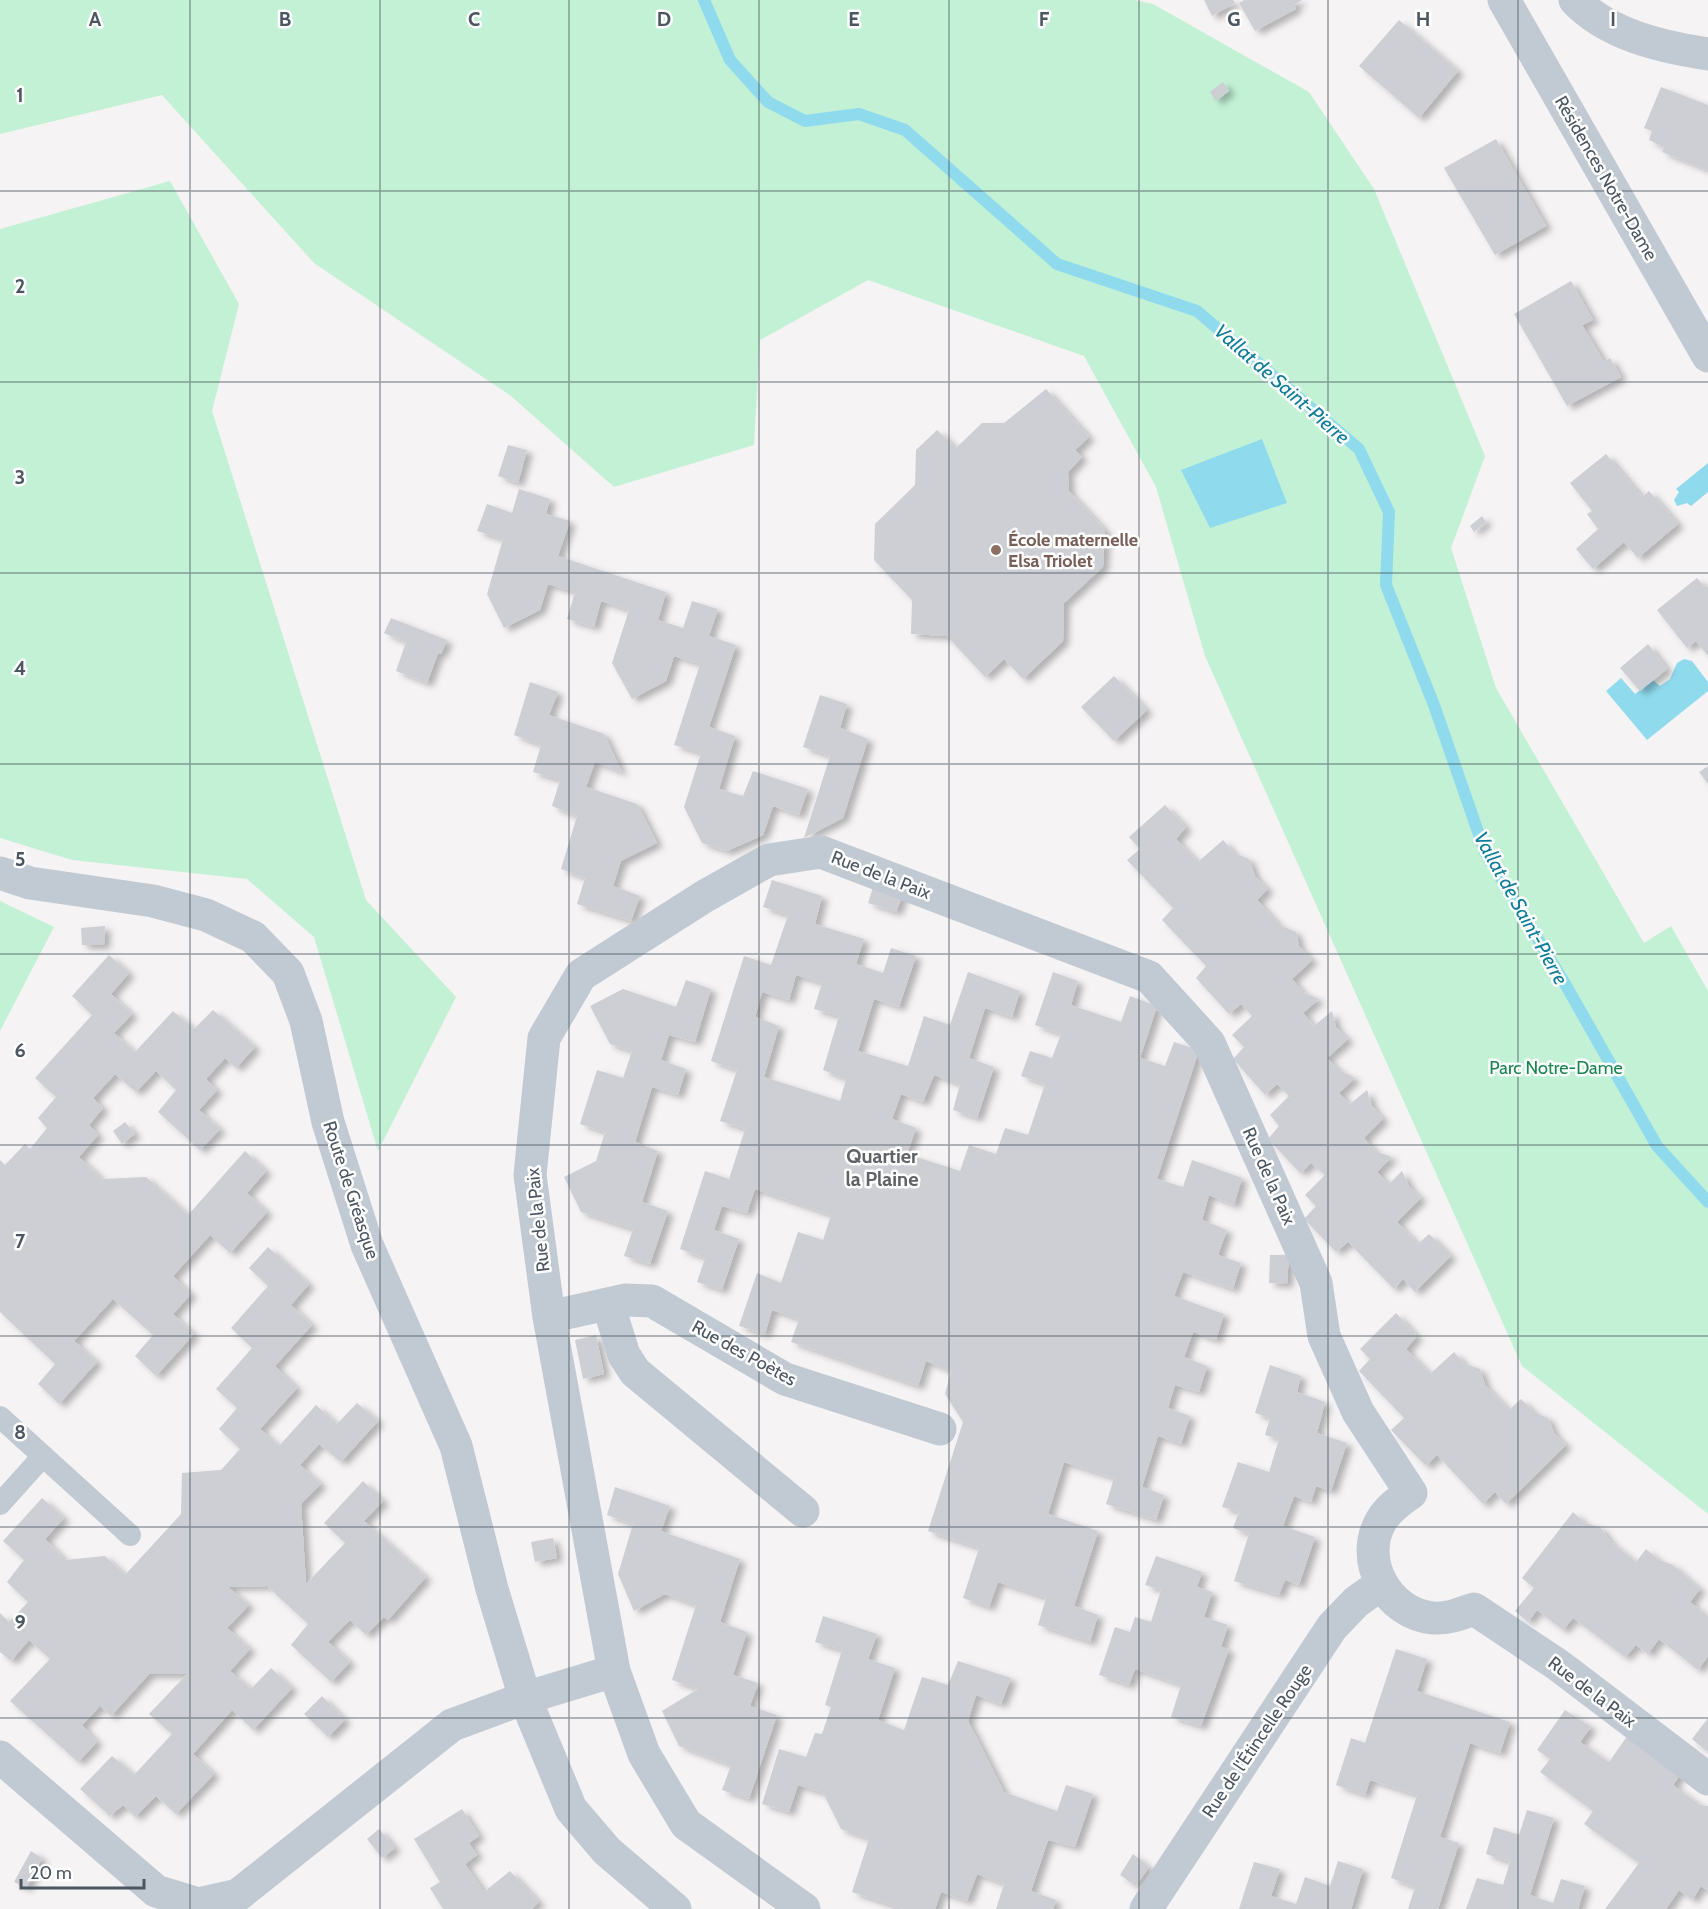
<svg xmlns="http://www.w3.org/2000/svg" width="1708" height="1909" viewBox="0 0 1708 1909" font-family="Cabin,sans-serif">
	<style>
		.green { fill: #c3f1d5 }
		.water { fill: #90daee }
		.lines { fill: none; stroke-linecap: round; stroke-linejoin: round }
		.stream { stroke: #90daee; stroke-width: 12 }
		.building { fill: #cdcfd5; fill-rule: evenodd; filter: url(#shadow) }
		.service { stroke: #c1cad2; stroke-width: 22 }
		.minor { stroke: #c1cad2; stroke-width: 33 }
		.tertiary { stroke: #c1cad2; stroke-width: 33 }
		.grid { fill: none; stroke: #4a5661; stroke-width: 1.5; stroke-opacity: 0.55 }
		.education-dot { fill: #8d6e63; stroke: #fff; stroke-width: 2 }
		.labels { text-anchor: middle; stroke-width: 5; stroke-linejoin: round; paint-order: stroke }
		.street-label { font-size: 18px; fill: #4a5661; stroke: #fff }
		.education-label { font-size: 18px; font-weight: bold; fill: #785e54; stroke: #fff; text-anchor: start }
		.park-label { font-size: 18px; fill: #17864f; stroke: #fff }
		.water-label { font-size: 20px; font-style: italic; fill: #0c7c9b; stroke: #fff }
		.neighbourhood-label { font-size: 20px; font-weight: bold; fill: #5f6368; stroke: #fff }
		.grid-label { font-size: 20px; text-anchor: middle; font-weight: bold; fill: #4a5661; stroke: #fff; stroke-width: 5; stroke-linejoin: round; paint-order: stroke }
	</style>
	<defs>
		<filter id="shadow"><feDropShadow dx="6" dy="4" stdDeviation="3" flood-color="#0004"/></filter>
	</defs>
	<rect width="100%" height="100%" fill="#f5f3f3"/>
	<path class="green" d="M 0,0 L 1134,0 L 1153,4 L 1309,92 L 1374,189 L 1485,456 L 1451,548 L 1496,688 L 1644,943 L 1671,926 L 1708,991 L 1708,1514 L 1522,1366 L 1205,656 L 1156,487 L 1084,356 L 868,280 L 760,340 L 754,445 L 614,487 L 511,396 L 314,263 L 162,95 L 0,134 Z
		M 170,181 L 239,304 L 212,411 L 366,900 L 456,997 L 378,1151 L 314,937 L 247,879 L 72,860 L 0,838 L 0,229 Z
		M 0,901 L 54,927 L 0,1031 Z"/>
	<path class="water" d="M 1262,439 L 1287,503 L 1210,528 L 1181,470 Z
		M 1708,463 L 1708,492 L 1691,506 L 1687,503 L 1677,506 L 1674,500 L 1679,492 L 1676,489 Z
		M 1684,659 L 1692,661 L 1708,682 L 1708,691 L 1647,740 L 1606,691 L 1621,678 L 1635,694 L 1653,680 L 1660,686 L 1670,679 L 1677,663 Z"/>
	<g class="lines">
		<path class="stream" d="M 704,0 L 730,60 L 768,102 L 805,121 L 859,114 L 905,130 L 1057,264 L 1197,311 L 1359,449 L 1389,512 L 1386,585 L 1434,705 L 1485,852 L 1564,982 L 1657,1146 L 1708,1202"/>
	</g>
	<path class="building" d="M 1204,0 L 1233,0 L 1235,3 L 1212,16 Z
		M 1244,0 L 1302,0 L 1294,5 L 1296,9 L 1255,31 L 1239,3 Z
		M 1399,20 L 1458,71 L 1419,118 L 1359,66 Z
		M 1223,82 L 1229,91 L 1216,101 L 1210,92 Z
		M 1661,87 L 1708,105 L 1708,170 L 1662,152 L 1664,147 L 1649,140 L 1652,131 L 1644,128 Z
		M 1496,139 L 1546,226 L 1495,255 L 1444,168 Z
		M 1571,281 L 1593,320 L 1582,325 L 1604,362 L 1610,358 L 1621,377 L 1567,406 L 1514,314 Z
		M 1046,389 L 1089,437 L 1075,450 L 1082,457 L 1068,472 L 1069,491 L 1105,530 L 1103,567 L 1064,603 L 1063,641 L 1023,679 L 1004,659 L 985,677 L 947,636 L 911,634 L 912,600 L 874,560 L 875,524 L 915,485 L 916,450 L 937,430 L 956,448 L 982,423 L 1004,423 Z
		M 508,445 L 527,450 L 518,483 L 498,476 Z
		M 1606,454 L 1642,497 L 1649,491 L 1678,524 L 1638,558 L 1624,542 L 1593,569 L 1576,549 L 1598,529 L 1587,514 L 1592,511 L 1570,483 Z
		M 519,489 L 550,499 L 546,514 L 570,521 L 558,556 L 666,592 L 658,620 L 683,628 L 692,601 L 718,609 L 709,636 L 736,645 L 709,727 L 735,736 L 719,789 L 743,796 L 753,771 L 808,789 L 799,815 L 773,806 L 763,835 L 727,851 L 702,843 L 684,807 L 701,753 L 674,745 L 700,664 L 674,656 L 666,681 L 632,699 L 612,663 L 629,610 L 601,601 L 594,627 L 567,619 L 575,592 L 548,584 L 540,610 L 504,628 L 487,594 L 503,539 L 477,531 L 487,504 L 512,513 Z
		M 1482,516 L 1486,522 L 1474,532 L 1470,526 Z
		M 1697,578 L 1708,590 L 1708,656 L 1696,641 L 1687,648 L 1657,610 Z
		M 391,618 L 447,640 L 441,654 L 438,653 L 427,683 L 396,671 L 406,642 L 384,633 Z
		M 1648,644 L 1667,669 L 1640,691 L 1620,668 Z
		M 1114,676 L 1147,710 L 1114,741 L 1081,707 Z
		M 530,682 L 558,692 L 549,715 L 604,734 L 622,772 L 595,762 L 586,787 L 637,804 L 657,843 L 621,861 L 613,886 L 640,896 L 631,921 L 577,904 L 585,878 L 561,869 L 577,816 L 552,806 L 560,780 L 533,772 L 541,745 L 514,735 Z
		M 820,695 L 847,704 L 840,728 L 868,739 L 843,818 L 804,838 L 830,756 L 803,747 Z
		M 1708,766 L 1708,784 L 1699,772 Z
		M 1165,805 L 1186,827 L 1176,839 L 1198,862 L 1223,840 L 1234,853 L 1249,859 L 1255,876 L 1268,889 L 1257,900 L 1279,925 L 1296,932 L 1299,946 L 1312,960 L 1292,979 L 1303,992 L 1319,999 L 1303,1013 L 1314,1026 L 1332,1011 L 1336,1027 L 1348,1039 L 1327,1058 L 1339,1070 L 1355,1078 L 1339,1093 L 1350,1104 L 1367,1090 L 1372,1106 L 1383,1119 L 1364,1138 L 1375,1151 L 1392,1157 L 1377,1172 L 1389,1184 L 1402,1171 L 1409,1186 L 1421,1198 L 1397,1222 L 1418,1244 L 1429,1234 L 1451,1256 L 1415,1292 L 1403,1279 L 1394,1289 L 1348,1242 L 1336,1252 L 1304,1219 L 1316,1206 L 1305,1195 L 1325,1175 L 1311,1163 L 1300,1173 L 1268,1139 L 1279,1126 L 1270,1115 L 1289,1096 L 1277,1084 L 1265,1095 L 1233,1059 L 1244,1047 L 1232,1035 L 1252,1016 L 1241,1004 L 1229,1014 L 1196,978 L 1206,966 L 1162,920 L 1173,908 L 1127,860 L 1140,849 L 1129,837 Z
		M 772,880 L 822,896 L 815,924 L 864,939 L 856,964 L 883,973 L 891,948 L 916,956 L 899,1007 L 874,999 L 858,1051 L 908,1066 L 924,1016 L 950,1025 L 968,972 L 1020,991 L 1012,1017 L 985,1008 L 969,1058 L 994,1067 L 977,1118 L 953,1110 L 960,1084 L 934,1075 L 923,1102 L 901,1094 L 892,1119 L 916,1128 L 907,1154 L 960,1171 L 969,1145 L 996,1154 L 1005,1128 L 1028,1135 L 1045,1084 L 1021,1076 L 1030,1051 L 1052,1058 L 1061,1034 L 1035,1025 L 1053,972 L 1078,981 L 1071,1005 L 1121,1022 L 1130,996 L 1157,1006 L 1140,1058 L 1165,1066 L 1174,1042 L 1199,1050 L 1157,1179 L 1183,1187 L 1192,1160 L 1242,1178 L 1234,1205 L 1209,1195 L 1202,1220 L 1227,1230 L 1218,1255 L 1241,1263 L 1233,1289 L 1183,1272 L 1174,1296 L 1224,1314 L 1216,1340 L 1193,1332 L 1184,1357 L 1207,1366 L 1199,1392 L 1175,1385 L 1168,1408 L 1190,1416 L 1181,1444 L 1158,1436 L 1142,1487 L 1164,1495 L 1156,1520 L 1106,1504 L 1114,1478 L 1064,1462 L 1048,1514 L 1098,1531 L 1074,1606 L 1098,1615 L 1090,1642 L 1038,1625 L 1046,1598 L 998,1582 L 989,1607 L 963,1598 L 979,1548 L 928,1531 L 963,1422 L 945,1394 L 951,1371 L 926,1361 L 918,1386 L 791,1342 L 799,1319 L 772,1310 L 765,1334 L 739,1326 L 757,1273 L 781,1283 L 798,1232 L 823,1240 L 831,1215 L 755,1189 L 747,1213 L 722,1206 L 714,1230 L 739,1239 L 722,1290 L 697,1282 L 705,1258 L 680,1249 L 705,1171 L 729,1179 L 745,1129 L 720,1121 L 737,1070 L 711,1061 L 744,956 L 771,965 L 788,915 L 763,907 ZM 796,975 L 822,983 L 814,1009 L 839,1016 L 823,1070 L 846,1079 L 840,1101 L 764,1077 L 779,1026 L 755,1017 L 762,992 L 789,1000 Z
		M 874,884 L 903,894 L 896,912 L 868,903 Z
		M 105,926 L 104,945 L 82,945 L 81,928 Z
		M 109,955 L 129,973 L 111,994 L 132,1014 L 114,1033 L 135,1052 L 173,1011 L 194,1029 L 213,1010 L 255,1047 L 236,1068 L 225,1058 L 206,1079 L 217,1090 L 199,1110 L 220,1129 L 200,1150 L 158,1112 L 176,1090 L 156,1071 L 136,1092 L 115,1074 L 93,1098 L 103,1108 L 89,1125 L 98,1135 L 79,1157 L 102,1179 L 146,1177 L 188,1215 L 245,1151 L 266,1171 L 247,1193 L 267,1212 L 230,1253 L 210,1235 L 173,1276 L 191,1294 L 173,1314 L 194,1334 L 156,1376 L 135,1356 L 153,1335 L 113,1299 L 74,1341 L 97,1362 L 59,1404 L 38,1384 L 55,1364 L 0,1312 L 0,1160 L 5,1165 L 25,1144 L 30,1149 L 47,1128 L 38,1118 L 56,1097 L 35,1078 L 92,1015 L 72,996 Z
		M 686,980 L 711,989 L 695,1042 L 669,1035 L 661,1060 L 686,1069 L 678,1095 L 652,1087 L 635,1142 L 658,1151 L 642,1202 L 668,1211 L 650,1264 L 624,1256 L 633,1229 L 581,1212 L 564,1177 L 596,1161 L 605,1132 L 580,1124 L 597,1070 L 623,1078 L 632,1051 L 610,1044 L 590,1006 L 623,989 L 676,1007 Z
		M 125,1122 L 135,1134 L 122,1144 L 113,1131 Z
		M 268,1247 L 309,1284 L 291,1305 L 312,1325 L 275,1366 L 297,1388 L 260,1429 L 279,1446 L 316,1405 L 337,1424 L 357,1403 L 378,1421 L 341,1462 L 319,1444 L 300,1465 L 321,1484 L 301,1504 L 306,1584 L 345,1543 L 324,1523 L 363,1481 L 383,1501 L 364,1521 L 426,1577 L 388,1620 L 384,1617 L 366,1635 L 350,1620 L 328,1642 L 350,1662 L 331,1682 L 291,1645 L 308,1624 L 267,1586 L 228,1587 L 249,1605 L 227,1628 L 250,1649 L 230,1671 L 251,1689 L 271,1668 L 292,1688 L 253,1730 L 232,1710 L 193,1754 L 214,1774 L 176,1814 L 156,1796 L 135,1817 L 123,1805 L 110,1816 L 80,1789 L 112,1756 L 134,1775 L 172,1734 L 149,1714 L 187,1674 L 149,1674 L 111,1716 L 100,1706 L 82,1725 L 97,1742 L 78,1762 L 10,1701 L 50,1659 L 29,1640 L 11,1661 L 0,1652 L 0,1613 L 9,1622 L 28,1602 L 7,1582 L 24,1560 L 3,1541 L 42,1498 L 64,1518 L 45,1539 L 65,1560 L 105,1556 L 125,1575 L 181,1514 L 182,1473 L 221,1470 L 240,1449 L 219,1429 L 237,1408 L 216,1389 L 252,1348 L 231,1328 L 268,1286 L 249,1268 Z
		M 1270,1255 L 1289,1255 L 1287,1284 L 1269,1283 Z
		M 1396,1313 L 1417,1336 L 1406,1349 L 1430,1374 L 1454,1352 L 1465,1364 L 1480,1369 L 1485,1385 L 1509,1410 L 1521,1399 L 1534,1412 L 1548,1418 L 1554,1433 L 1566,1445 L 1506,1504 L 1495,1492 L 1483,1504 L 1437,1455 L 1426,1466 L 1391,1430 L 1404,1418 L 1359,1371 L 1370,1359 L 1360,1349 Z
		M 596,1335 L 604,1374 L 583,1379 L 575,1340 Z
		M 1270,1365 L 1301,1376 L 1297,1392 L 1325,1402 L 1317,1433 L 1347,1443 L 1331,1491 L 1316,1486 L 1311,1502 L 1294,1496 L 1283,1526 L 1315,1537 L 1299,1585 L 1285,1580 L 1279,1595 L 1234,1581 L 1249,1534 L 1233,1528 L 1239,1512 L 1222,1507 L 1238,1462 L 1269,1472 L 1279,1439 L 1265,1435 L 1270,1418 L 1255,1413 Z
		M 615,1487 L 670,1506 L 661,1531 L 740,1559 L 720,1622 L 747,1632 L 733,1675 L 758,1683 L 750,1706 L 777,1715 L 749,1799 L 722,1790 L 731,1765 L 679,1746 L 662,1711 L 698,1689 L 672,1680 L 696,1605 L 665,1594 L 634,1611 L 618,1574 L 633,1524 L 607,1515 Z
		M 1573,1512 L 1585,1523 L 1600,1527 L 1611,1542 L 1636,1562 L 1646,1549 L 1659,1560 L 1673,1565 L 1700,1589 L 1690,1602 L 1708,1616 L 1708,1656 L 1698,1670 L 1659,1639 L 1648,1654 L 1636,1645 L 1625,1657 L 1573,1618 L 1563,1630 L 1537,1610 L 1528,1622 L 1515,1611 L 1534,1588 L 1522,1578 Z
		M 553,1538 L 557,1558 L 535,1562 L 531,1542 Z
		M 1156,1556 L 1202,1572 L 1197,1587 L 1212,1592 L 1204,1617 L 1228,1625 L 1221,1647 L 1229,1649 L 1201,1726 L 1171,1717 L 1181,1685 L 1135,1669 L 1129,1685 L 1099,1675 L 1115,1627 L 1130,1632 L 1135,1617 L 1151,1622 L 1161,1590 L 1145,1585 Z
		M 823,1616 L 877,1634 L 868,1659 L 895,1668 L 878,1720 L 904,1730 L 922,1677 L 948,1685 L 958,1661 L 1011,1678 L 1001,1704 L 976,1695 L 968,1721 L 1004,1792 L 1057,1811 L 1066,1785 L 1093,1794 L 1075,1847 L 1048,1840 L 1031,1891 L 1056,1900 L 1053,1909 L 996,1909 L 1004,1884 L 977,1874 L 967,1901 L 941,1892 L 935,1909 L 903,1909 L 852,1892 L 869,1839 L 841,1829 L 823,1793 L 798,1785 L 789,1812 L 762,1804 L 779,1749 L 806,1757 L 815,1733 L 822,1734 L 831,1707 L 825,1705 L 842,1650 L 815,1642 Z
		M 1396,1649 L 1427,1659 L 1417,1691 L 1510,1722 L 1500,1753 L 1470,1743 L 1440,1837 L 1459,1843 L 1438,1909 L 1408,1909 L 1415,1887 L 1391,1878 L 1417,1795 L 1370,1780 L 1365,1795 L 1336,1785 L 1351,1738 L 1365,1743 Z
		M 322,1696 L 345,1720 L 328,1737 L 304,1714 Z
		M 1565,1710 L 1591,1727 L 1580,1742 L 1609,1762 L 1628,1735 L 1682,1772 L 1673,1785 L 1700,1805 L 1708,1806 L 1708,1891 L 1701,1886 L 1692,1900 L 1679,1890 L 1666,1909 L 1605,1909 L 1639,1863 L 1584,1824 L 1593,1811 L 1540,1772 L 1550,1759 L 1537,1750 Z
		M 1708,1718 L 1708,1752 L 1692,1739 Z
		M 462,1809 L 479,1836 L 469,1843 L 477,1855 L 465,1864 L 484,1892 L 510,1871 L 539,1902 L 532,1909 L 443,1909 L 430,1888 L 440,1882 L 414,1839 Z
		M 1527,1810 L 1554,1818 L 1530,1895 L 1553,1903 L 1561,1879 L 1585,1886 L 1578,1909 L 1466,1909 L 1477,1878 L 1503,1885 L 1510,1862 L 1486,1854 L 1494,1827 L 1519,1835 Z
		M 379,1829 L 395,1848 L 382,1858 L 367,1839 Z
		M 31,1851 L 42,1858 L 26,1888 L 14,1882 Z
		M 1133,1854 L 1149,1867 L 1136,1886 L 1120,1875 Z
		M 1338,1861 L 1363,1869 L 1351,1909 L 1239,1909 L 1254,1862 L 1280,1869 L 1271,1896 L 1296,1904 L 1305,1877 L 1330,1886 Z"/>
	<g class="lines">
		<path class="service" d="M 0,1417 L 130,1535
			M 0,1504 L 43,1456"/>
		<path class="minor" d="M 1504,0 L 1708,356
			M 1575,0 C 1608,35 1662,47 1708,54
			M 608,1304 L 624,1355 L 635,1372 L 803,1511
			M 549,1317 L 625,1300 L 652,1301 L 785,1379 L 940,1429
			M 0,1757 L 156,1891 L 198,1904 L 238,1895 L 452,1725 L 525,1698 L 614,1671
			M 804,1909 L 686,1824 L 644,1754 L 614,1671 L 549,1317 L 530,1175 L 544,1038 L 581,975 L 705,896 L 769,860 L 821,852 L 1149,977 L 1209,1043 L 1316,1283 L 1324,1336 L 1358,1412 L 1411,1493 C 1399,1501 1388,1509 1381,1521 C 1358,1561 1388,1614 1433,1618 C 1448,1619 1460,1614 1474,1609 L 1558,1665 L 1708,1779
			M 1146,1909 L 1332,1627 L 1356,1602 L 1381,1584"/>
		<path class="tertiary" d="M 0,873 L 30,883 L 153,901 L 206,915 L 253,937 L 288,973 L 306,1021 L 328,1122 L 367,1245 L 456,1446 L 492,1589 L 525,1698 L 571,1809 L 607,1851 L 675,1909"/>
	</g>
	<path class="grid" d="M 190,0 L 190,1909M 380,0 L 380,1909M 569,0 L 569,1909M 759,0 L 759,1909M 949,0 L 949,1909M 1139,0 L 1139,1909M 1328,0 L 1328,1909M 1518,0 L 1518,1909M 0,191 L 1708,191M 0,382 L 1708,382M 0,573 L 1708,573M 0,764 L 1708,764M 0,954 L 1708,954M 0,1145 L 1708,1145M 0,1336 L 1708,1336M 0,1527 L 1708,1527M 0,1718 L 1708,1718"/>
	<circle class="education-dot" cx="996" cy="550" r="6"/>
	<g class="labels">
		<g class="street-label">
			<text transform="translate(1606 178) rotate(60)" y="6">Résidences Notre-Dame</text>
			<text transform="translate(881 875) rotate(21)" y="6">Rue de la Paix</text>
			<text transform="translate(1269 1176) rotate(66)" y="6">Rue de la Paix</text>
			<text transform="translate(351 1190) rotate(72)" y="6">Route de Gréasque</text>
			<text transform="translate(538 1220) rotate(-96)" y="6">Rue de la Paix</text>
			<text transform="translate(744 1353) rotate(29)" y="6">Rue des Poètes</text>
			<text transform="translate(1592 1692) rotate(37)" y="6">Rue de la Paix</text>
			<text transform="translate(1257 1741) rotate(-56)" y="6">Rue de l'Étincelle Rouge</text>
		</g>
		<g class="education-label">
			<text x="1008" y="546">École maternelle<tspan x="1008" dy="21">Elsa Triolet</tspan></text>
		</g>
		<g class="park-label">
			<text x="1556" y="1074">Parc Notre-Dame</text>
		</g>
		<g class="water-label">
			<text transform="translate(1282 384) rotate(41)" y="7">Vallat de Saint-Pierre</text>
			<text transform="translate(1521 908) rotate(61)" y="7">Vallat de Saint-Pierre</text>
		</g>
		<g class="neighbourhood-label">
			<text x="882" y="1163">Quartier<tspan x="882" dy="23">la Plaine</tspan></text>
		</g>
	</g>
	<g class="grid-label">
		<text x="95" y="26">A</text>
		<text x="285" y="26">B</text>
		<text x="474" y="26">C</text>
		<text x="664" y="26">D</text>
		<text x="854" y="26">E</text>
		<text x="1044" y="26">F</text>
		<text x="1234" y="26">G</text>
		<text x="1423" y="26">H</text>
		<text x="1613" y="26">I</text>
		<text x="20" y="102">1</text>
		<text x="20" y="293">2</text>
		<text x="20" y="484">3</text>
		<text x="20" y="675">4</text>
		<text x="20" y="866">5</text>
		<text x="20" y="1057">6</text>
		<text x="20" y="1248">7</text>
		<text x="20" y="1439">8</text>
		<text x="20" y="1629">9</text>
	</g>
	<path d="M21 1879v9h123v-9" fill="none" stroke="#4a5661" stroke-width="3"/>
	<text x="30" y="1879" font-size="18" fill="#4a5661" stroke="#ffffff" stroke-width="4.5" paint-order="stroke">20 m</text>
</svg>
